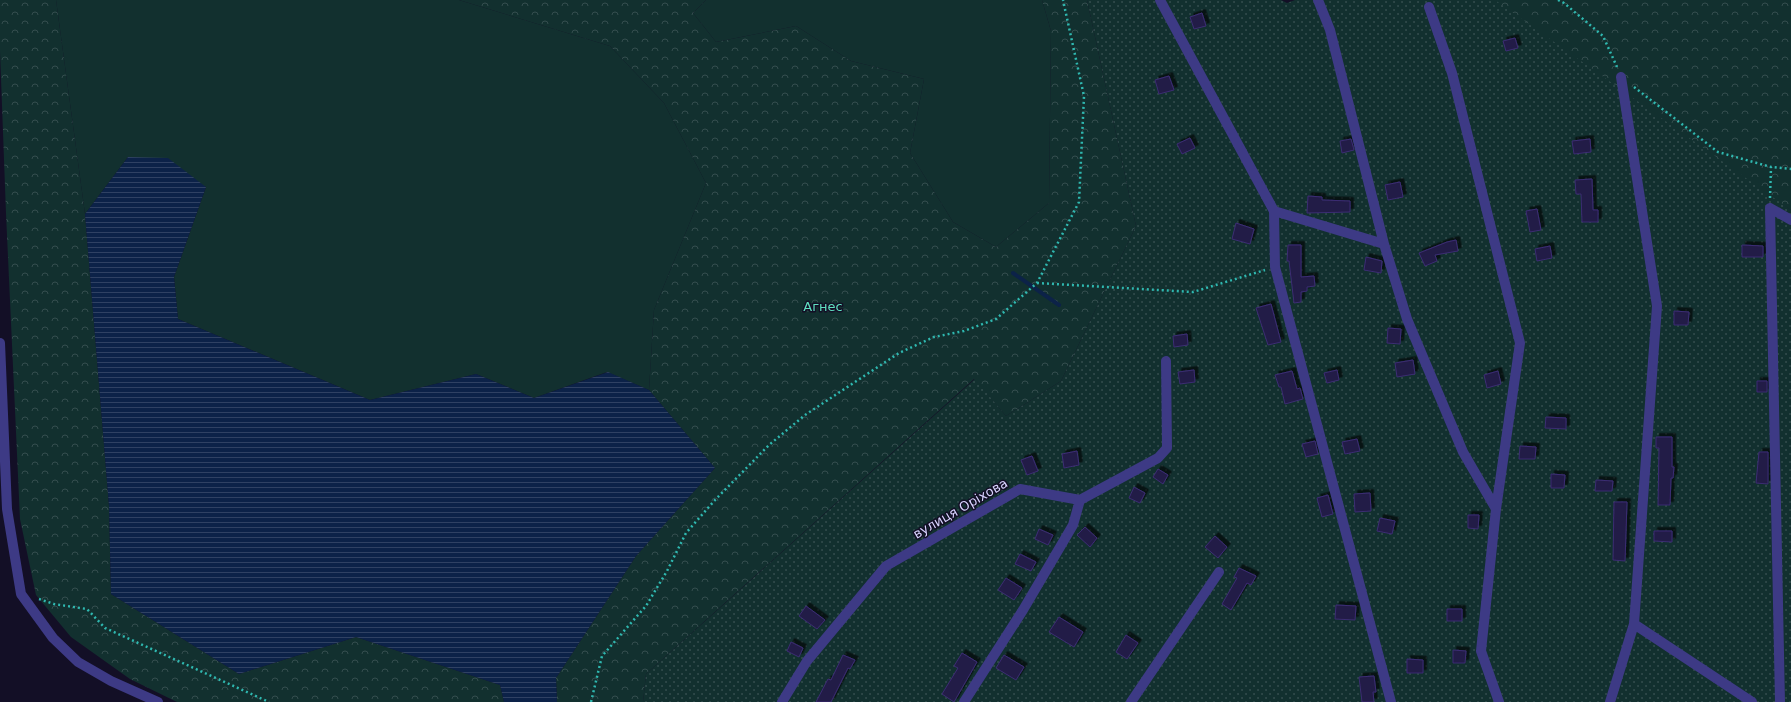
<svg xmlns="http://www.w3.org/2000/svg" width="1791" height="702" viewBox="0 0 1791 702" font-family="'DejaVu Sans',sans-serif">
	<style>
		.green { fill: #12302f }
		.forest { fill: url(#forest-crowns) }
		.garden { fill: url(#garden-dots) }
		.water { fill: url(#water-rules) }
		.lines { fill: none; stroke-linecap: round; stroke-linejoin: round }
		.stream { stroke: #0c2248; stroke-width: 4 }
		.building { fill: #241b47; stroke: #3b2d73; filter: url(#shadow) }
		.path { stroke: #2fb8b0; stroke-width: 2.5; stroke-dasharray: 2 3; stroke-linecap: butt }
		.minor { stroke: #3d3a85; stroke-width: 10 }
		.labels { text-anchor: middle; stroke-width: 3; stroke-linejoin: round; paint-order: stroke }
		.park-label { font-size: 13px; fill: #5fe0c0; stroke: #130f26 }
		.street-label { font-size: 13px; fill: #d9d4ff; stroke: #130f26 }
	</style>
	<defs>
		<pattern id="forest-crowns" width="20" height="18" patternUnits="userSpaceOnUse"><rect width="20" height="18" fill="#12302f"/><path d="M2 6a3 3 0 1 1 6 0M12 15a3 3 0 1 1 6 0" fill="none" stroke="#344d4e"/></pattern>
		<pattern id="garden-dots" width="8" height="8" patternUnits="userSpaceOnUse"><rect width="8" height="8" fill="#12302f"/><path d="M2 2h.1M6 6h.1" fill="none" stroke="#344d4e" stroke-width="1.8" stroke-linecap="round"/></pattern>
		<pattern id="water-rules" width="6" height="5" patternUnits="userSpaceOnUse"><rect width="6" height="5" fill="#0c2248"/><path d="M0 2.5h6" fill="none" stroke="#2f4163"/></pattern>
		<filter id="shadow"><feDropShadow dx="3.5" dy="-3.5" stdDeviation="0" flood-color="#0009"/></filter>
	</defs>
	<rect width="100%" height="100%" fill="#130f26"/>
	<path class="green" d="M 56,0 L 459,0 L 610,46 L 664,103 L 706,183 L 654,310 L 649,390 L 607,372 L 534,398 L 476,374 L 370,400 L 178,319 L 174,277 L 206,187 L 128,157 L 85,214 Z
		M 706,0 L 1042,0 L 1051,31 L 1049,203 L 996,247 L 953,222 L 910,153 L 924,79 L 851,61 L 796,26 L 716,42 L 693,13 Z"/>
	<path class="forest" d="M 0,0 L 56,0 L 85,214 L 109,506 L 111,594 L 239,674 L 356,637 L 500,685 L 504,702 L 177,702 L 130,679 L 71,637 L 36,595 L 20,519 L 6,213 L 0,51 Z
		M 459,0 L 706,0 L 693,13 L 716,42 L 796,26 L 851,61 L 924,79 L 910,153 L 953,222 L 996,247 L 1049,203 L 1051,31 L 1042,0 L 1087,0 L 1136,226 L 1061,381 L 1006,416 L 974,379 L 646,674 L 643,702 L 557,702 L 556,678 L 636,556 L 715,468 L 649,390 L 654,310 L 706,183 L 664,103 L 610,46 Z
		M 1493,0 L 1791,0 L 1791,210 L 1773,199 Z"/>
	<path class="garden" d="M 1087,0 L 1281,0 L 1287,3 L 1295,0 L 1495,0 L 1791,210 L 1791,702 L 643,702 L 646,674 L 975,379 L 1006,416 L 1061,381 L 1136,226 Z"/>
	<path class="water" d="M 128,157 L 168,158 L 206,187 L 174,277 L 178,319 L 370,400 L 476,374 L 534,398 L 608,372 L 649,390 L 715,468 L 636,556 L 556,678 L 557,702 L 504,702 L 500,685 L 356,637 L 239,674 L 111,594 L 109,506 L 85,214 Z"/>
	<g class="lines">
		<path class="stream" d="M 1013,273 L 1059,305"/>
	</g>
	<path class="building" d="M 1202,13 L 1206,26 L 1194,29 L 1190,17 Z
		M 1515,38 L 1518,48 L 1506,51 L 1503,41 Z
		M 1169,76 L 1174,90 L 1159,94 L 1155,80 Z
		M 1190,138 L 1195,148 L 1182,154 L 1177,144 Z
		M 1351,139 L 1354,150 L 1342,153 L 1340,141 Z
		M 1590,139 L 1591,152 L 1574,154 L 1572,141 Z
		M 1592,179 L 1593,210 L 1598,210 L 1598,222 L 1582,222 L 1581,194 L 1576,194 L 1575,180 Z
		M 1400,182 L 1403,197 L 1388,200 L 1385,185 Z
		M 1308,196 L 1322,197 L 1322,200 L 1350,201 L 1350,212 L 1307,213 Z
		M 1537,209 L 1541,230 L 1530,232 L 1526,211 Z
		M 1236,223 L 1254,229 L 1250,244 L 1232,239 Z
		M 1456,240 L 1458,251 L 1435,255 L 1437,261 L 1425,266 L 1419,253 L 1447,242 Z
		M 1288,245 L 1301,245 L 1301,277 L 1314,276 L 1315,286 L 1307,287 L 1307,291 L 1301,292 L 1301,302 L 1294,303 L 1289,261 L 1287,261 Z
		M 1742,245 L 1763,246 L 1763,257 L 1742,257 Z
		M 1550,246 L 1552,258 L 1537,261 L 1535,249 Z
		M 1366,257 L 1382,261 L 1381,273 L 1364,270 Z
		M 1271,304 L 1281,342 L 1268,345 L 1256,308 Z
		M 1674,311 L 1689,312 L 1688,325 L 1674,325 Z
		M 1388,328 L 1401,329 L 1400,344 L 1387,343 Z
		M 1187,334 L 1188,345 L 1174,347 L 1173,336 Z
		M 1413,360 L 1415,374 L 1397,377 L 1395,363 Z
		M 1194,370 L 1195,382 L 1180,384 L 1178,372 Z
		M 1337,370 L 1339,380 L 1327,383 L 1324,373 Z
		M 1292,371 L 1297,389 L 1300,388 L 1303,399 L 1285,404 L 1281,387 L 1279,387 L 1275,375 Z
		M 1498,371 L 1501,384 L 1487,388 L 1484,375 Z
		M 1757,381 L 1767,381 L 1767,392 L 1757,392 Z
		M 1546,417 L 1566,418 L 1566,429 L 1545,428 Z
		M 1656,437 L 1672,437 L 1672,467 L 1674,467 L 1673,478 L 1671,478 L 1670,505 L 1658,505 L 1659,448 L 1656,448 Z
		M 1357,439 L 1360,451 L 1345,454 L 1342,442 Z
		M 1315,441 L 1318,454 L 1306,457 L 1302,444 Z
		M 1520,446 L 1536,447 L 1535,459 L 1519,459 Z
		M 1077,451 L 1079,465 L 1064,468 L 1062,454 Z
		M 1759,452 L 1768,452 L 1768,484 L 1756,483 Z
		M 1032,456 L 1038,471 L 1027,475 L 1021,460 Z
		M 1158,469 L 1168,475 L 1163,484 L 1153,477 Z
		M 1551,474 L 1565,475 L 1564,488 L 1551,488 Z
		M 1596,480 L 1613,481 L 1612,491 L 1595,491 Z
		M 1134,487 L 1145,493 L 1140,503 L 1129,498 Z
		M 1370,493 L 1371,511 L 1355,512 L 1354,494 Z
		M 1328,495 L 1333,514 L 1322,517 L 1317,498 Z
		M 1614,502 L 1627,502 L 1625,561 L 1613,560 Z
		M 1468,515 L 1479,515 L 1478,529 L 1468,528 Z
		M 1380,518 L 1395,521 L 1392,534 L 1377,531 Z
		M 1085,527 L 1097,538 L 1090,547 L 1077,535 Z
		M 1039,529 L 1053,535 L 1048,545 L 1035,539 Z
		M 1654,531 L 1672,531 L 1672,542 L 1654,541 Z
		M 1215,536 L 1227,547 L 1218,558 L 1205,547 Z
		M 1020,554 L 1036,562 L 1031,571 L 1015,564 Z
		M 1239,568 L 1256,576 L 1251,585 L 1247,583 L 1231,610 L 1222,604 L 1237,578 L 1234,577 Z
		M 1006,578 L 1022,588 L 1014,600 L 998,590 Z
		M 1336,605 L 1356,606 L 1355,620 L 1335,619 Z
		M 806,606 L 825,620 L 817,629 L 799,616 Z
		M 1447,609 L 1462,609 L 1462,621 L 1447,621 Z
		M 1059,617 L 1083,632 L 1074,647 L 1049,632 Z
		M 1126,635 L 1138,643 L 1127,659 L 1116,652 Z
		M 791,642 L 803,648 L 799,657 L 787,651 Z
		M 1453,650 L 1466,651 L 1465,663 L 1453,663 Z
		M 962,653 L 977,662 L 954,702 L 942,694 L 958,668 L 954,666 Z
		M 843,655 L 855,660 L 850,669 L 848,668 L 831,702 L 816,702 L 828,679 L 831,680 Z
		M 1004,655 L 1024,667 L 1016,680 L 996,668 Z
		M 1407,659 L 1423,660 L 1423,673 L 1407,673 Z
		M 1374,676 L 1376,692 L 1373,692 L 1374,702 L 1362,702 L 1359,677 Z"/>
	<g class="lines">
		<path class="path" d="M 1558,0 L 1564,3 L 1603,36 L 1617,67
			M 1634,87 L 1718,152 L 1771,167 L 1791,169
			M 1770,198 L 1771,167
			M 1037,283 L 1193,292 L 1265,270
			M 39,599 L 54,604 L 87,609 L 105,628 L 269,702
			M 591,702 L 602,656 L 646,606 L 667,571 L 686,533 L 715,500 L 769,445 L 805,415 L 899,353 L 934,337 L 964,331 L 996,319 L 1037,283 L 1079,202 L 1084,96 L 1063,0"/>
		<path class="minor" d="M 1160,0 L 1274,211 L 1275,267 L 1391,702
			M 1318,0 L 1330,30 L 1384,244 L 1407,319 L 1463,452 L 1496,509
			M 1429,7 L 1452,73 L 1520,343 L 1496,509 L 1481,651 L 1499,702
			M 1770,208 L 1780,702
			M 1770,208 L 1791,220
			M 1274,211 L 1384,244
			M 0,343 L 7,509 L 21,594 L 53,638 L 78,662 L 111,681 L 158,702
			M 1634,624 L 1752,702
			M 782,702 L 807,661 L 886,566 L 1020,489 L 1080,500 L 1158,458 L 1167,448 L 1166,361
			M 964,702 L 1023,610 L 1073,525 L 1080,500
			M 1131,702 L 1219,572
			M 1610,702 L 1634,624 L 1657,306 L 1621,77"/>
	</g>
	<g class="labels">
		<g class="park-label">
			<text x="823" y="311">Агнес</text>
		</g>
		<g class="street-label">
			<text transform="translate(960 508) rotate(-30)" y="5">вулиця Оріхова</text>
		</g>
	</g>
</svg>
